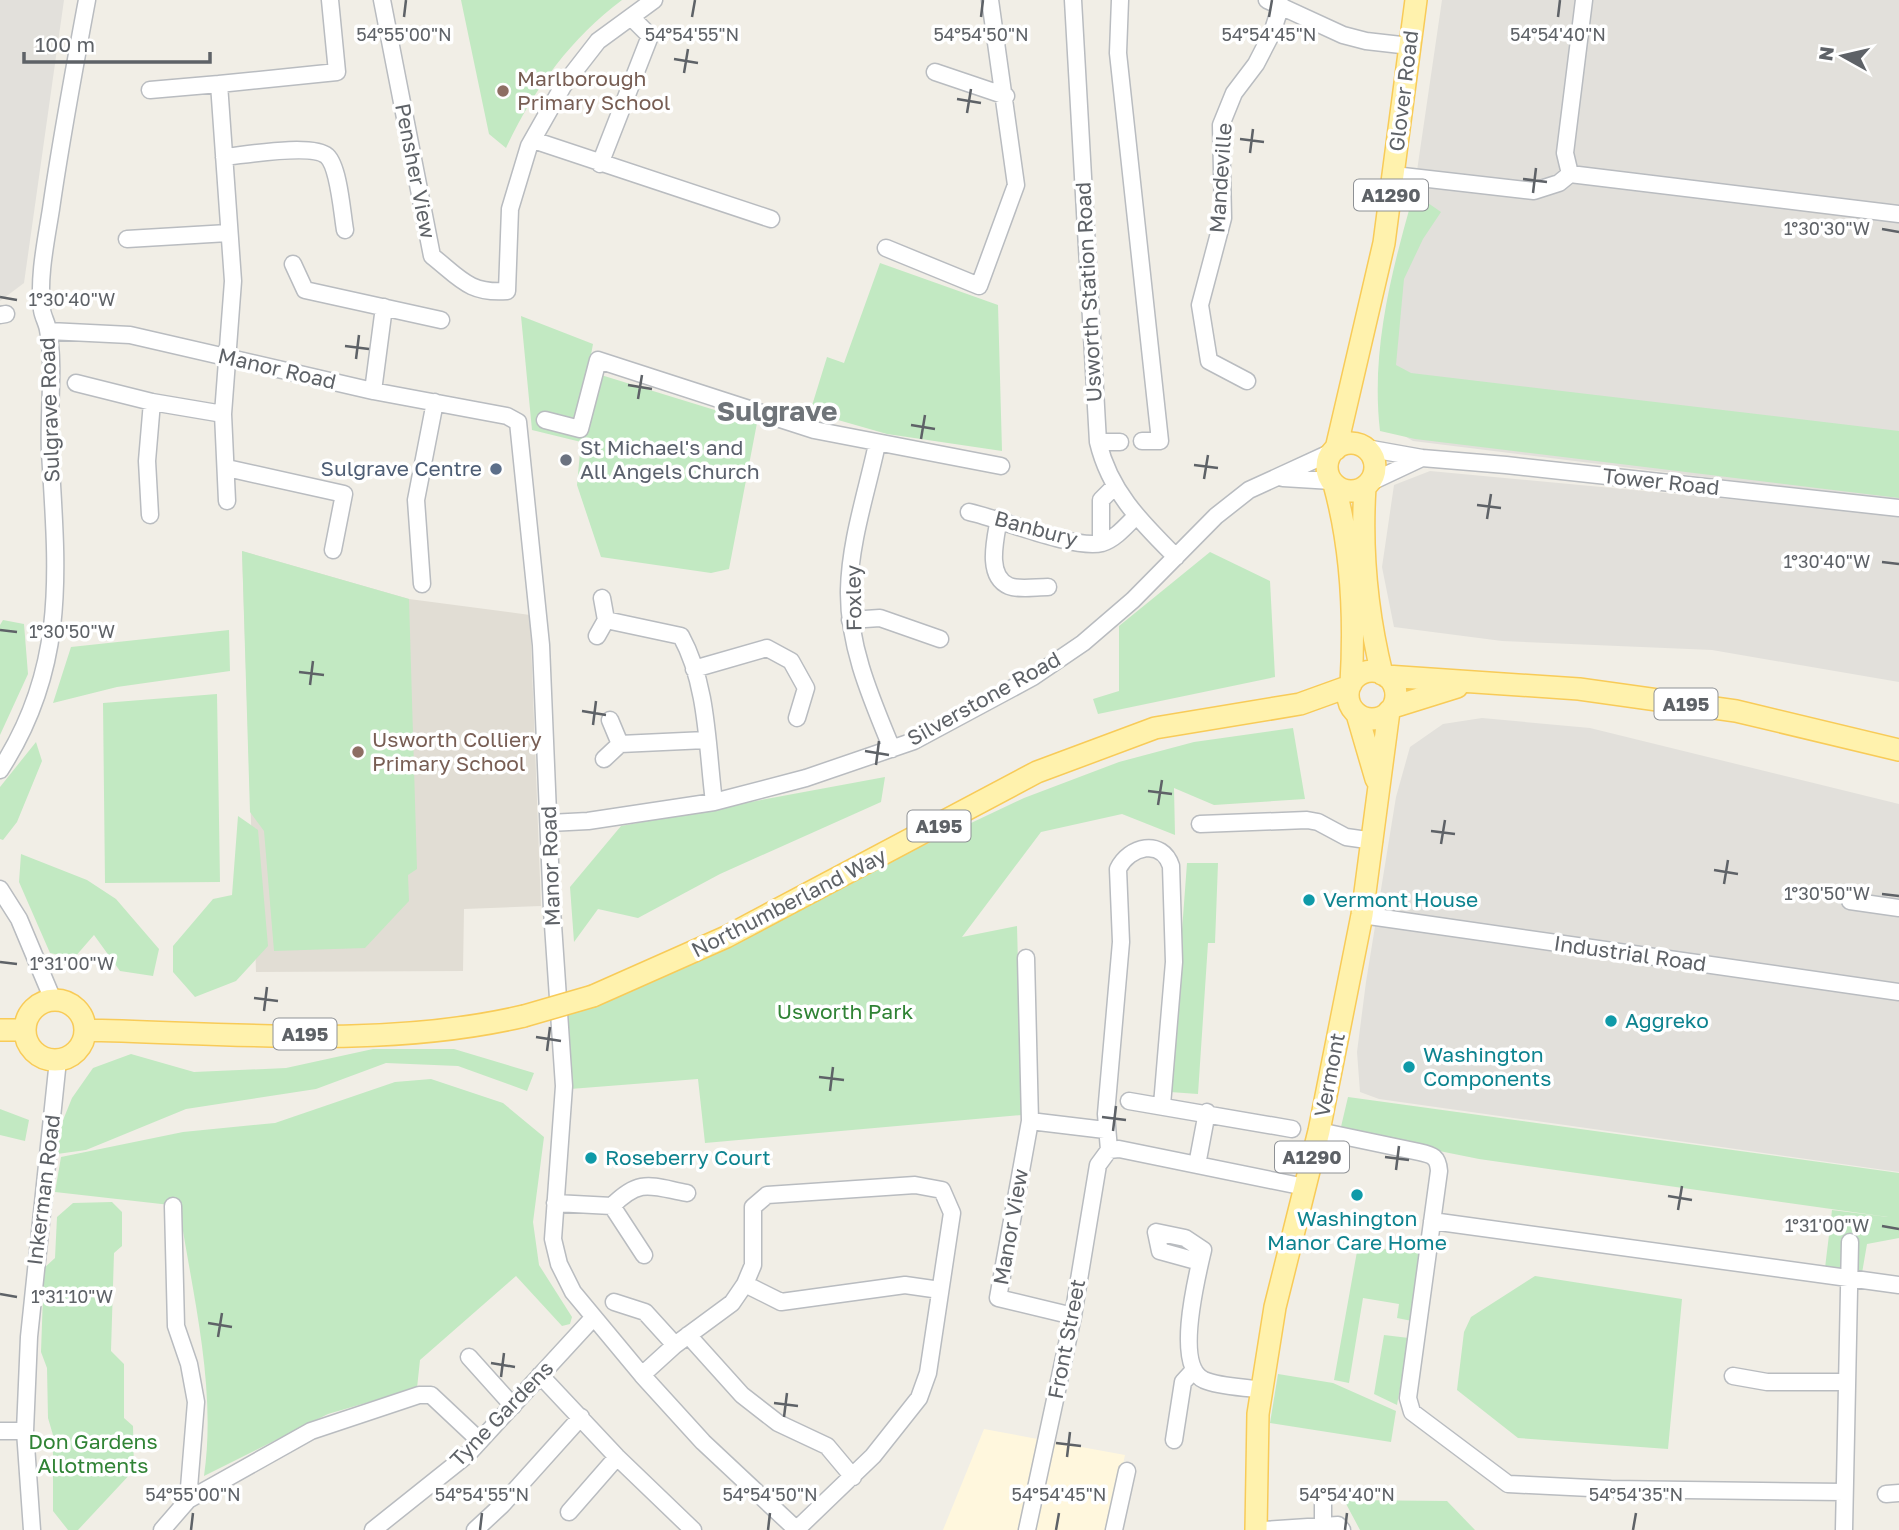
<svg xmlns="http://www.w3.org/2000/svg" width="1899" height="1530" viewBox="0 0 1899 1530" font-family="'Golos Text',sans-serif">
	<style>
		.commercial { fill: #fff7dd }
		.industrial { fill: #e2e0db }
		.education { fill: #e1ddd4 }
		.green { fill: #c2e9c2 }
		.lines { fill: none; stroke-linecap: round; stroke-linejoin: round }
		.minor-casing { stroke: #b9bcc0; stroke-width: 19 }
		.major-casing { stroke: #f8cb58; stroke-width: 24 }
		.minor { stroke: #fff; stroke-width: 16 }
		.major { stroke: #fff2ad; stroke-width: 21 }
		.major-bridge-casing { stroke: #f8cb58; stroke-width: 24; stroke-linecap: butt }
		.major-bridge { stroke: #fff2ad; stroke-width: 21 }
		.ticks { fill: none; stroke: #5e6267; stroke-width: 2.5 }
		.education-dot { fill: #8d6e63; stroke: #fff; stroke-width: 2.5 }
		.worship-dot { fill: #6b7280; stroke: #fff; stroke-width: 2.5 }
		.service-dot { fill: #5c6f8a; stroke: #fff; stroke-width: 2.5 }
		.culture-dot { fill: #0f9aa8; stroke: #fff; stroke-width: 2.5 }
		.labels { text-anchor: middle; stroke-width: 7; stroke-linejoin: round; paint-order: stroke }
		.shield { fill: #fff; stroke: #8e9195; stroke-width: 2 }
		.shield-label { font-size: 19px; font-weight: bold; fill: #5e6267 }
		.education-label { font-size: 21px; fill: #785e54; stroke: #fff; text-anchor: start }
		.street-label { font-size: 21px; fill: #5e6267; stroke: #fff }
		.worship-label { font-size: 21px; fill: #5b616d; stroke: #fff; text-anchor: start }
		.service-label { font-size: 21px; fill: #4e5e75; stroke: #fff; text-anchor: end }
		.culture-label { font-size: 21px; fill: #0d838f; stroke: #fff; text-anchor: start }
		.park-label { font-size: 21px; fill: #308335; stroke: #fff }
		.district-label { font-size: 28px; font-weight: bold; fill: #6f7479; stroke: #fff }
		.ticks-label { font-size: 18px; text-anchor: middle; fill: #5e6267; stroke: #fff; stroke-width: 7; stroke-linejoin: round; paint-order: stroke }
	</style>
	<rect width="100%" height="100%" fill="#f1eee6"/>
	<path class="commercial" d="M 984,1429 L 1125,1455 L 1109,1530 L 943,1530 Z"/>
	<path class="industrial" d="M 0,0 L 64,0 L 24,283 L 0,301 Z
		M 1442,0 L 1899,0 L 1899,501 L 1413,441 L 1386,425 L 1395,321 Z
		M 1430,471 L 1899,515 L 1899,682 L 1712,650 L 1502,641 L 1394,627 L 1382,567 L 1394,485 Z
		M 1482,718 L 1590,728 L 1899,804 L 1899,1172 L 1379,1099 L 1360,1092 L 1357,1052 L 1366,982 L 1396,797 L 1410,747 L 1443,724 Z"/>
	<path class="education" d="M 242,551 L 409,599 L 530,615 L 541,906 L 464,909 L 463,971 L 256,972 Z"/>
	<path class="green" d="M 461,0 L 622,0 C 570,39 534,89 506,148 L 489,134 Z
		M 1411,203 L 1428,203 L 1441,212 L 1423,239 L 1404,279 L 1396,365 L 1411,373 L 1899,431 L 1899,498 L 1415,439 L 1380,431 C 1371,354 1390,277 1411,203 Z
		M 880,263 L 998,305 L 1002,451 L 887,434 L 810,412 L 827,357 L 844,363 Z
		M 521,316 L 593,344 L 588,371 L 757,423 L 729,569 L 711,573 L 601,557 L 577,485 L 581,442 L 532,430 Z
		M 242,551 L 409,599 L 417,869 L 408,875 L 409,901 L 365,948 L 274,951 L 264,831 L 250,812 Z
		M 1210,552 L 1270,581 L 1275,677 L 1098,714 L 1093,699 L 1119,691 L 1119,626 Z
		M 3,620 L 24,624 L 28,674 L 0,735 L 0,625 Z
		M 229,630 L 230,671 L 117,687 L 53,703 L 71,647 Z
		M 217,694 L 220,882 L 105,883 L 103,703 Z
		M 1293,728 L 1305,799 L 1214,805 L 1174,788 L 1175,835 L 1122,814 L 1041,832 L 962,937 L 1017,926 L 1022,1115 L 705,1143 L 698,1079 L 570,1089 L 559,1018 L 1024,798 L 1119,762 L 1194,742 Z
		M 36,742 L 42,761 L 17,822 L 3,840 L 0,839 L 0,787 Z
		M 885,777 L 881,802 L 720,874 L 638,918 L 598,909 L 574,942 L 570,887 L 621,826 Z
		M 238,816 L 258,830 L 268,946 L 236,981 L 195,997 L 173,972 L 173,946 L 213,899 L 232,895 Z
		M 21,854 L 87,880 L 116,899 L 159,949 L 153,976 L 120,971 L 94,935 L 74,958 L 50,953 L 19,882 Z
		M 1187,863 L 1218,863 L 1215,943 L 1208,943 L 1198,1094 L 1170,1092 Z
		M 373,1049 L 454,1049 L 534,1073 L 527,1091 L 458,1066 L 386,1063 L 316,1089 L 186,1109 L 86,1150 L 57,1154 L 59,1130 L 72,1098 L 93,1068 L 131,1054 L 194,1072 L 286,1068 Z
		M 431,1079 L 503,1103 L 544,1137 L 533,1222 L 539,1265 L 572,1317 L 570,1324 L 562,1326 L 516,1276 L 420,1360 L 417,1388 L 328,1414 L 204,1476 C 217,1387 192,1293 179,1206 L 55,1192 L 61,1157 L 183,1132 L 275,1123 L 395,1082 Z
		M 1348,1097 L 1899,1173 L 1899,1238 L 1867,1244 L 1862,1273 L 1825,1268 L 1832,1210 L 1888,1217 L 1479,1159 L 1340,1131 Z
		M 0,1109 L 29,1120 L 25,1141 L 0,1135 Z
		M 112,1202 L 122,1212 L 122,1246 L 114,1253 L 111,1351 L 124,1364 L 124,1418 L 133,1426 L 134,1470 L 78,1530 L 68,1530 L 53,1511 L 53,1435 L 48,1418 L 47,1368 L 41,1352 L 44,1268 L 55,1258 L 57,1217 L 73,1203 Z
		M 1358,1246 L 1421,1253 L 1412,1321 L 1397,1318 L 1399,1304 L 1363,1298 L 1349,1383 L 1334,1380 Z
		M 1535,1276 L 1682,1299 L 1668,1449 L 1518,1438 L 1457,1390 L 1464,1332 L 1471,1317 Z
		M 1384,1335 L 1409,1338 L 1397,1405 L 1374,1394 Z
		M 1278,1374 L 1333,1383 L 1396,1411 L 1391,1442 L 1270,1423 Z
		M 1344,1500 L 1447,1501 L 1475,1530 L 1360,1530 Z"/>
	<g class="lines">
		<g class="minor-casing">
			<path id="minor" d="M 382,0 L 432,256 C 460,278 469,294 507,291 L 510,209 L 529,146 L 563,86 L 598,41 L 654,0
				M 1073,0 L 1098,442 C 1110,492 1141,522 1176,557
				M 1120,0 L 1118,53 L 1160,441 L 1142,441
				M 1267,0 L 1343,35 L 1366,41 L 1410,46
				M 935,72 L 1006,96
				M 150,90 L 219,84
				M 533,140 L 771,219
				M 224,157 C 245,155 312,143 327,156 C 339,167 342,213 345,230
				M 600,164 L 650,36 L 631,17
				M 1570,174 L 1899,214
				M 1570,174 L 1565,153 L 1584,0
				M 1394,175 L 1534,191 L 1559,183 L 1570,174
				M 127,239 L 228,233
				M 886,248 L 979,286 L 1016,185 L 990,0
				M 293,264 L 305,290 L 441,320
				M 0,315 L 6,314
				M 49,331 L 130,335 L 373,391 L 507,416 L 518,422 L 541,645 L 552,910 L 564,1086 L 553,1239 L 559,1264 L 573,1292 L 642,1375 L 703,1442 L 797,1530
				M 1247,381 L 1209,361 L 1200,305 L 1223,218 L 1221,125 L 1234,93 L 1256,64 L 1272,33 L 1281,5
				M 76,383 L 152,402 L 223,414
				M 373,391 L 384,307
				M 545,420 L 580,429 L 598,360 L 814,430 L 1001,466
				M 1098,442 L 1120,442
				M 877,444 C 867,491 850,541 849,590 C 848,646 871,698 892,749
				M 1366,448 L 1422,458 L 1506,465 L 1899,508
				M 227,468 L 344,494 L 333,550
				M 1283,478 L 1332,481
				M 1371,482 L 1422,458
				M 227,501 L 223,414 L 233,281 L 219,84 L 337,72 L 330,0
				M 969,512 C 1001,519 1074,550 1102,543 C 1115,539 1126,526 1136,516
				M 150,515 L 147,461 L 152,402
				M 999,518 C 996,537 985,576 1009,586 C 1019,590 1036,587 1048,587
				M 1101,543 L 1101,500 L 1114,487
				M 422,584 L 416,500 L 435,402
				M 606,620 L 681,636 C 708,685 707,748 714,802
				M 850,620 L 880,618 L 940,639
				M 597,636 L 606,620 L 602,598
				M 694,669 L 767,648 L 791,661 L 806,688 L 797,718
				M 620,744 L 706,740
				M 604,759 L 620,744 L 610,720
				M 0,770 C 68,666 57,570 50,452 C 48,415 55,365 48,330 C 47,323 43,317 42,310 C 38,277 46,241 51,209 C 61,139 74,70 87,0
				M 549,823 L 588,821 L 714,802 L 806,778 L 914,741 L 1033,677 L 1083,643 L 1133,600 L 1216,516 L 1249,490 L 1334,451
				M 1200,824 L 1307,820 L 1318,822 L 1346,837 L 1374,841
				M 0,889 L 19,919 L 53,1000
				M 1850,901 L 1899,908
				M 1362,915 L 1899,992
				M 1026,958 L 1030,1121 L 998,1298 L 1073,1316
				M 1129,1101 L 1292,1129
				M 1030,1121 L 1105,1130
				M 1319,1131 L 1419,1152 C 1433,1155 1438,1157 1439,1171 L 1408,1398 L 1412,1412 L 1508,1484 L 1611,1489 L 1844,1492
				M 1109,1150 L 1106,1114 L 1121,942 L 1118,869 C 1129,846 1162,838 1171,866 L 1174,962 L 1162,1105
				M 1109,1150 L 1119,1149 L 1305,1187
				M 1197,1165 L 1207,1112
				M 555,1203 L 612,1206 C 640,1178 650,1186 687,1193
				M 173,1206 L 176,1326 L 189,1364 L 196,1402 L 188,1500
				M 612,1206 L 644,1255
				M 1432,1221 L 1899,1285
				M 1200,1262 L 1160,1251 L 1156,1232 L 1185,1238 L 1203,1250 C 1197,1276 1174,1366 1204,1380 C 1220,1387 1245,1387 1263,1390
				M 745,1284 L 781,1302 L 905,1285 L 940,1290
				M 614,1302 L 645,1312 L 675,1345
				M 688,1335 L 742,1395 L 778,1423 L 827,1446 L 853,1477
				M 469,1357 L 513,1406
				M 540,1375 L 617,1457 L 693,1530
				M 642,1375 L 675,1345 L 732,1303 L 745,1284 L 753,1265 L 753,1207 L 767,1195 L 915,1185 L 942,1190 L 952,1213 L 928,1373 L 919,1398 L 873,1456 L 796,1530
				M 1733,1376 L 1767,1382 L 1847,1382
				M 0,1431 L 25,1431
				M 1174,1440 L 1183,1382 L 1194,1370
				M 1886,1494 L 1899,1493
				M 569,1512 L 617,1457
				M 1323,1526 L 1323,1495
				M 32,1530 L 25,1431 L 29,1337 L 58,1060
				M 162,1530 L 188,1500 L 311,1431 L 419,1395 L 431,1395 L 480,1441
				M 373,1530 L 467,1455 L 593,1318
				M 475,1530 L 502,1505 L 581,1417
				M 1027,1530 L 1073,1316 L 1098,1165 L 1109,1150
				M 1114,1530 L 1127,1471
				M 1263,1530 L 1338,1525 L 1342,1530
				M 1844,1530 L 1850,1242"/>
		</g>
		<g class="major-casing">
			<path id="major" d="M1327 467a24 24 0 1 1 48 0a24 24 0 1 1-48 0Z
				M 1336,449 L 1384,243 L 1416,0
				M 1334,484 C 1352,549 1355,617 1351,684
				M 1365,487 C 1361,549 1367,613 1382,674
				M1348 695a24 24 0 1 1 48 0a24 24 0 1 1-48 0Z
				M 1386,676 L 1579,689 L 1736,711 L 1899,750
				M 1393,707 L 1457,687
				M 1357,714 L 1376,779
				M 593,996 L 726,937 L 1037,772 L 1155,728 L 1300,704 L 1350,686
				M25 1030a30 30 0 1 1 60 0a30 30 0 1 1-60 0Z
				M 0,1030 L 25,1030
				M 85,1030 C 228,1033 385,1049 524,1016
				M 1256,1530 L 1258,1414 L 1275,1307 L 1319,1131 L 1362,915 L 1389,711"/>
		</g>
		<use href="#minor" class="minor"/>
		<use href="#major" class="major"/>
		<g class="major-bridge-casing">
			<path id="major-bridge" d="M 524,1016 L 593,996"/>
		</g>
		<use href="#major-bridge" class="major-bridge"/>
	</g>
	<path class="ticks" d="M 404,17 L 406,0M 692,17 L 695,0M 981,17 L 983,0M 1269,17 L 1272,0M 1558,17 L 1560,0M 674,59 L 698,63M 684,73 L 688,49M 957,99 L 981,103M 967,113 L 971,89M 1240,139 L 1264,142M 1250,153 L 1253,129M 1523,179 L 1547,182M 1533,193 L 1536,168M 1882,229 L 1899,232M 0,297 L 17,300M 345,346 L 369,349M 356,359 L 359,335M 628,385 L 652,389M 638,399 L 642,375M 911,425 L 935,429M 921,439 L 925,415M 1194,465 L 1218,468M 1204,479 L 1208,455M 1477,505 L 1501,508M 1487,519 L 1491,494M 1882,562 L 1899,564M 0,630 L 17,632M 299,672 L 324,675M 310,685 L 313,661M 582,711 L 606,715M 593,725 L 596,701M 865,751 L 889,755M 876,765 L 879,741M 1148,791 L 1172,794M 1158,805 L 1162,780M 1431,831 L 1455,834M 1441,844 L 1445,820M 1714,870 L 1738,874M 1724,884 L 1728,860M 1882,894 L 1899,896M 0,962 L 17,964M 254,998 L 278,1001M 264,1011 L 267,987M 536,1037 L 561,1041M 547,1051 L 550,1027M 819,1077 L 844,1080M 830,1091 L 833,1067M 1102,1117 L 1126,1120M 1113,1131 L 1116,1106M 1385,1157 L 1409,1160M 1396,1170 L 1399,1146M 1668,1196 L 1692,1200M 1678,1210 L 1682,1186M 1882,1226 L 1899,1229M 0,1294 L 17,1297M 208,1323 L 232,1327M 218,1337 L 222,1313M 491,1363 L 515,1367M 501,1377 L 504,1353M 774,1403 L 798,1406M 784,1417 L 787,1393M 1056,1443 L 1081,1446M 1067,1457 L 1070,1432M 191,1530 L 193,1513M 480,1530 L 482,1513M 768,1530 L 770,1513M 1056,1530 L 1059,1513M 1345,1530 L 1347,1513M 1633,1530 L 1636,1513"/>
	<g class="education-dot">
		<circle cx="503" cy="91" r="7"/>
		<circle cx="358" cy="752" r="7"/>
	</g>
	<circle class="worship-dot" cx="566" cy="460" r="7"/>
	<circle class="service-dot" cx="496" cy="469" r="7"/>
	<g class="culture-dot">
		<circle cx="1309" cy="900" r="7"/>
		<circle cx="1611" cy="1021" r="7"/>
		<circle cx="1409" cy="1067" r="7"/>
		<circle cx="591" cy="1158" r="7"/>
		<circle cx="1357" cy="1195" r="7"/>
	</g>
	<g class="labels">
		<g class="shield">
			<rect x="1354" y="179.5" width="74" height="31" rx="5"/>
			<rect x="1654.5" y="688.5" width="63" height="31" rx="5"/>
			<rect x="907.5" y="810.5" width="63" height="31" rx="5"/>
			<rect x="273.5" y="1018.5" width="63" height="31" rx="5"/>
			<rect x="1275" y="1141.5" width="74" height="31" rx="5"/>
		</g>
		<g class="shield-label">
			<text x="1391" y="202">A1290</text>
			<text x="1686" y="711">A195</text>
			<text x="939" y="833">A195</text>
			<text x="305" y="1041">A195</text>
			<text x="1312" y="1164">A1290</text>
		</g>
		<g class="education-label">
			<text x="517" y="86">Marlborough<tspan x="517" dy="24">Primary School</tspan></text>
			<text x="372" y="747">Usworth Colliery<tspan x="372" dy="24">Primary School</tspan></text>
		</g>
		<g class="street-label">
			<text transform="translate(1404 91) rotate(-83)" y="7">Glover Road</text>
			<text transform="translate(415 171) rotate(79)" y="7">Pensher View</text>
			<text transform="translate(1221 178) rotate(-86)" y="7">Mandeville</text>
			<text transform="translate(1089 292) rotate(-93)" y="7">Usworth Station Road</text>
			<text transform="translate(277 369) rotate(13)" y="7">Manor Road</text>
			<text transform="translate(50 410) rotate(-92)" y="7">Sulgrave Road</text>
			<text transform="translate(1661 482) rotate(6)" y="7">Tower Road</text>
			<text transform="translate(1036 529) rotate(15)" y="7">Banbury</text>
			<text transform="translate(854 598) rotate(-91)" y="7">Foxley</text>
			<text transform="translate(984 699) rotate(-29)" y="7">Silverstone Road</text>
			<text transform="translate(551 866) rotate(-92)" y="7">Manor Road</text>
			<text transform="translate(789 903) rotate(-27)" y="7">Northumberland Way</text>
			<text transform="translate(1630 954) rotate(8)" y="7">Industrial Road</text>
			<text transform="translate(1330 1075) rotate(-79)" y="7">Vermont</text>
			<text transform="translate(44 1190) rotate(-83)" y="7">Inkerman Road</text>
			<text transform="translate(1011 1227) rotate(-80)" y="7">Manor View</text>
			<text transform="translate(1067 1339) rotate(-79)" y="7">Front Street</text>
			<text transform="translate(502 1414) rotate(-46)" y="7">Tyne Gardens</text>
		</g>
		<g class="worship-label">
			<text x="580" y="455">St Michael's and<tspan x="580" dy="24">All Angels Church</tspan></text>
		</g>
		<g class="service-label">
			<text x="482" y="476">Sulgrave Centre</text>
		</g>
		<g class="culture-label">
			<text x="1323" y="907">Vermont House</text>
			<text x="1625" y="1028">Aggreko</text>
			<text x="1423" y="1062">Washington<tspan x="1423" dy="24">Components</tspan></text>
			<text x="605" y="1165">Roseberry Court</text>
			<text x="1357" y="1226" text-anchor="middle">Washington<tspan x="1357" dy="24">Manor Care Home</tspan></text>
		</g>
		<g class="park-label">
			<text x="845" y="1019">Usworth Park</text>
			<text x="93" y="1449">Don Gardens<tspan x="93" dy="24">Allotments</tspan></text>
		</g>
		<g class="district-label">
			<text x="777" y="421">Sulgrave</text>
		</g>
	</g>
	<g class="ticks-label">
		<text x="404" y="41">54°55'00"N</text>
		<text x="692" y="41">54°54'55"N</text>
		<text x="981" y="41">54°54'50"N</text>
		<text x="1269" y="41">54°54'45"N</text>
		<text x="1558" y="41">54°54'40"N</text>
		<text x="1827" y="235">1°30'30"W</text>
		<text x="72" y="306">1°30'40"W</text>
		<text x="1827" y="568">1°30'40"W</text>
		<text x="72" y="638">1°30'50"W</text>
		<text x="1827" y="900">1°30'50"W</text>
		<text x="72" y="970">1°31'00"W</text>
		<text x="1827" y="1232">1°31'00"W</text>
		<text x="72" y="1303">1°31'10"W</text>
		<text x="193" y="1501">54°55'00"N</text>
		<text x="482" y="1501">54°54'55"N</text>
		<text x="770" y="1501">54°54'50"N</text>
		<text x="1059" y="1501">54°54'45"N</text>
		<text x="1347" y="1501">54°54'40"N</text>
		<text x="1636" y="1501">54°54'35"N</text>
	</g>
	<g transform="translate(1843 56) rotate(278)" stroke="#ffffff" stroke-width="5" paint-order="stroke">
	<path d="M0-5L12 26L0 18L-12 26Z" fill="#5e6267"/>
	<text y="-10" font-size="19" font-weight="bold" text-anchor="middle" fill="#5e6267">N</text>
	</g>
	<path d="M24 52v10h186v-10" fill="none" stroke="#5e6267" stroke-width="3.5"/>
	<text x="35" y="52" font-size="21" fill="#5e6267" stroke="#ffffff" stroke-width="5" paint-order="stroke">100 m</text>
</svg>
